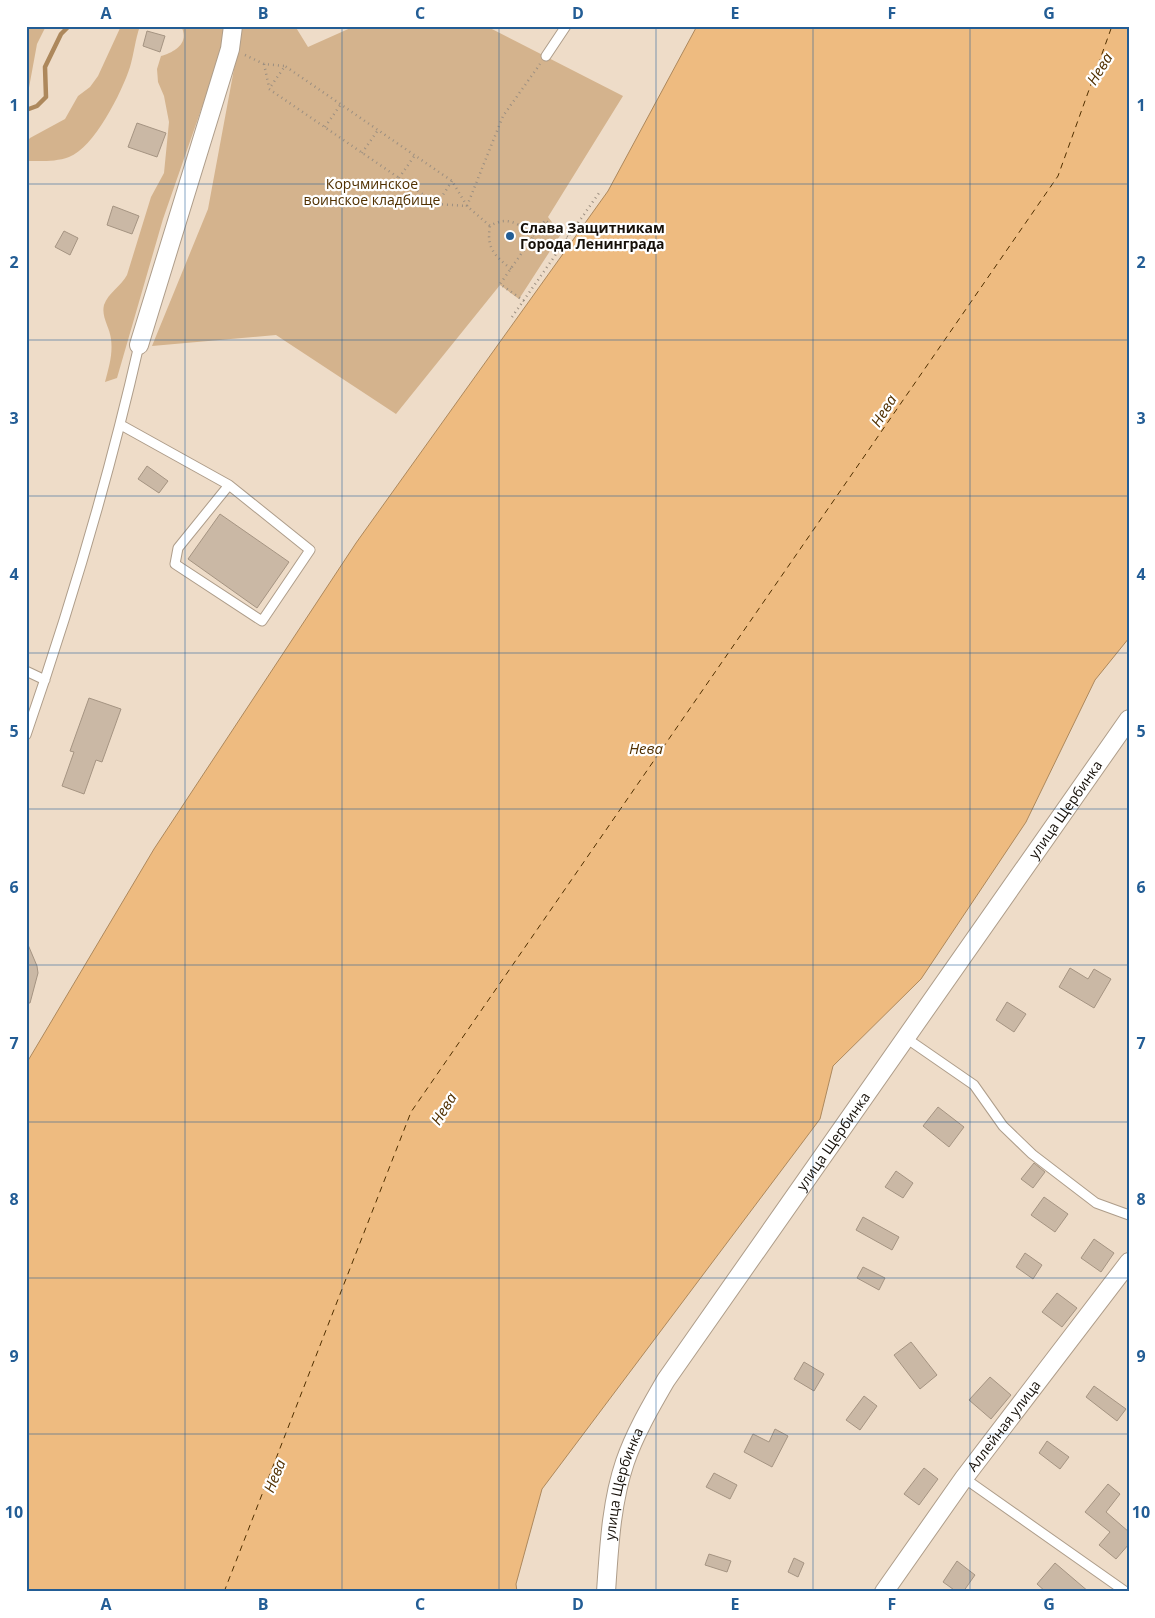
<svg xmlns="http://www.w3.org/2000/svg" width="1155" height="1618" viewBox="0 0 1155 1618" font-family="'Open Sans',sans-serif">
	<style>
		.green { fill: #d4b38d }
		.water { fill: #eebb80; stroke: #ad885c }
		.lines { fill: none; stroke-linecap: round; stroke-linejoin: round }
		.stream { stroke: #ad885c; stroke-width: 4.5 }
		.ferry { stroke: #513000; stroke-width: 1; stroke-dasharray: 6 5; stroke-linecap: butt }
		.building { fill: #cab8a5; stroke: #a59482 }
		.lane-casing { stroke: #ae9d8a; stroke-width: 11 }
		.street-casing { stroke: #ae9d8a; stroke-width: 20 }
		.path { stroke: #9c8f80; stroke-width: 2.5; stroke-dasharray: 1 4; stroke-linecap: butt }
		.lane { stroke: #fff; stroke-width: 9 }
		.street { stroke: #fff; stroke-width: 18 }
		.grid { fill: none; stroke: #235d95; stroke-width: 1; stroke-opacity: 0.55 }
		.poi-dot { fill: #235d95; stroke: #fff; stroke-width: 2 }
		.labels { text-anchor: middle; stroke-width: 4.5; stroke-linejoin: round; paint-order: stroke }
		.park-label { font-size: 14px; fill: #503000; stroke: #fff }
		.poi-label { font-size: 14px; font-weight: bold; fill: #161009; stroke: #fff; text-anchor: start }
		.street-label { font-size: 14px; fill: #161009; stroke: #fff }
		.water-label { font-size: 15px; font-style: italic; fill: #513000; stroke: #fff }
		.neatline { fill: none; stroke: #235d95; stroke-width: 2 }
		.grid-label { font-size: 16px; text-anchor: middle; font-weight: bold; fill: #235d95 }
	</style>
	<rect width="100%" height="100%" fill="#eedcc8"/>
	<path class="green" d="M 26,26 L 46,26 L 37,44 L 26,104 Z
		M 121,26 L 140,26 C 135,40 134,54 130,67 C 122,92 94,148 69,157 C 56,162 40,161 27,161 L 26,143 L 30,138 L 65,119 L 78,96 L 90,87 L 98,76 Z
		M 181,26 L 227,26 L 225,41 L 163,219 L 117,378 L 105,382 C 109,367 113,354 111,339 C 110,328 101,317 104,305 C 108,293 121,286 127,275 L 151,197 L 164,173 L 169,122 L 164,96 L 158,82 L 157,69 L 161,56 C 175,52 190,43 181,26 Z
		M 242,26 L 295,26 L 308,47 L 355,26 L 486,26 L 623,96 L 548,217 L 561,234 L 519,299 L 500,285 L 396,414 L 276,335 L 152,346 L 208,209 Z"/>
	<path class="water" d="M 697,26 L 1129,26 L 1129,638 L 1095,680 L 1026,822 L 921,979 L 833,1066 L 820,1119 L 542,1489 L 516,1584 L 517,1592 L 26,1592 L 26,1064 L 154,849 L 356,543 L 608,191 Z"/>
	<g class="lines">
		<path class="stream" d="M 26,110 L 37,106 L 46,97 L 45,67 L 61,34 L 69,26"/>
		<path class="ferry" d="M 224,1592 L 411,1112 L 1058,176 L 1112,26"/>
	</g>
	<path class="building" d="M 147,31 L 165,36 L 160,52 L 143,46 Z
		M 137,123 L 166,133 L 157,157 L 128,147 Z
		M 113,206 L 139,216 L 132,234 L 107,225 Z
		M 64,231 L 78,238 L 70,255 L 55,247 Z
		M 147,466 L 168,481 L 159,493 L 138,479 Z
		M 220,514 L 289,562 L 257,608 L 188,559 Z
		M 89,698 L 121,709 L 102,762 L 96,760 L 84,794 L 62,786 L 74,752 L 70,751 Z
		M 26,940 L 37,966 L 38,973 L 30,1003 L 26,1003 Z
		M 1070,968 L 1088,979 L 1094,969 L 1111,979 L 1094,1008 L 1059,987 Z
		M 1007,1002 L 1026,1014 L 1014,1032 L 996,1020 Z
		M 938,1107 L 964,1127 L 949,1147 L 923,1126 Z
		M 1034,1163 L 1045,1172 L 1033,1188 L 1021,1179 Z
		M 896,1171 L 913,1183 L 903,1198 L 885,1187 Z
		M 1044,1197 L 1068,1214 L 1055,1232 L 1031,1215 Z
		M 863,1217 L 899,1237 L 892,1250 L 856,1230 Z
		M 1094,1239 L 1114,1253 L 1101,1272 L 1081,1258 Z
		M 1025,1253 L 1042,1265 L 1033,1279 L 1016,1267 Z
		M 863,1267 L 885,1278 L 879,1290 L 857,1278 Z
		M 1057,1293 L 1077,1308 L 1062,1327 L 1042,1312 Z
		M 911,1342 L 937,1375 L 920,1389 L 894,1355 Z
		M 804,1362 L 824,1374 L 814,1391 L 794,1379 Z
		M 990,1377 L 1011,1395 L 991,1419 L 969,1400 Z
		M 1094,1386 L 1126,1409 L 1117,1421 L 1086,1397 Z
		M 864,1396 L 877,1406 L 860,1430 L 846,1420 Z
		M 775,1429 L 788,1436 L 772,1467 L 744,1452 L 753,1434 L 769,1442 Z
		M 1047,1441 L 1069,1457 L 1060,1469 L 1039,1453 Z
		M 924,1468 L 938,1479 L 919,1505 L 904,1494 Z
		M 714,1473 L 737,1485 L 730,1499 L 706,1487 Z
		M 1108,1484 L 1120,1494 L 1106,1512 L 1129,1532 L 1129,1544 L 1116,1559 L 1099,1545 L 1110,1532 L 1085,1512 Z
		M 709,1554 L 731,1561 L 727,1572 L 705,1565 Z
		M 794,1558 L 804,1563 L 798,1577 L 788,1572 Z
		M 957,1561 L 975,1575 L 963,1592 L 957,1592 L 943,1582 Z
		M 1055,1563 L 1089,1592 L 1046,1592 L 1037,1584 Z"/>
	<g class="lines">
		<g class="lane-casing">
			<path id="lane" d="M 546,56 L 566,26
				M 121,425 L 229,485 L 310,550 L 262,621 L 175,564 L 178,548 L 229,485
				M 26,671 L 45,680
				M 26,735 C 70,608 109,477 139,345
				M 906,1038 L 974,1085 L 1003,1126 L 1032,1154 L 1096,1203 L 1129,1215
				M 964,1478 L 1126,1592"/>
		</g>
		<g class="street-casing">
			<g id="street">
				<path d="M 139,345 L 230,49 L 233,26"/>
				<path id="s1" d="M 606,1592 C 609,1549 611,1503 625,1462 C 635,1433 651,1406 666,1380 L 1129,719"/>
				<path id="s2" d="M 884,1592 L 964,1478 L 1129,1262"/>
			</g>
		</g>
		<path class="path" d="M 245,55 L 264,64 L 285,66
			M 264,64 L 269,87
			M 325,127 L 341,104
			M 362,153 L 378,130
			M 399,178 L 415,155
			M 452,181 L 437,204 L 269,89 L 285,66 L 452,181 L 467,206 L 490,226
			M 437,204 L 467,206
			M 467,206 L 503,116 L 540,64
			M 511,269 C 495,256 486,248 490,226 C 508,215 519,224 534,236
			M 524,301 L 500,284 L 545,220 L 568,237
			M 512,317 L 599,193"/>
		<use href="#lane" class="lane"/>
		<use href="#street" class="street"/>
	</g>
	<path class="grid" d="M 185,26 L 185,1592M 342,26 L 342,1592M 499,26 L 499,1592M 656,26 L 656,1592M 813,26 L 813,1592M 970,26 L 970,1592M 26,184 L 1129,184M 26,340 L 1129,340M 26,496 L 1129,496M 26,653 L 1129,653M 26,809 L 1129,809M 26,965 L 1129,965M 26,1122 L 1129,1122M 26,1278 L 1129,1278M 26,1434 L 1129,1434"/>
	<circle class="poi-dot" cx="510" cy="236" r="5"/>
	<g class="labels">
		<g class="park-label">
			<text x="372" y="189">Корчминское<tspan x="372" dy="16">воинское кладбище</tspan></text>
		</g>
		<g class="poi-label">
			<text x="520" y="233">Слава Защитникам<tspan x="520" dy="16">Города Ленинграда</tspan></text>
		</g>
		<g class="street-label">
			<text dy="5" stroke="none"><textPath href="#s1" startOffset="920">улица Щербинка</textPath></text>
			<text dy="5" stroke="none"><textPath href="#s1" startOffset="515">улица Щербинка</textPath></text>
			<text dy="5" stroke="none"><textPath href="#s2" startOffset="205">Аллейная улица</textPath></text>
			<text dy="5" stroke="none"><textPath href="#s1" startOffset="110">улица Щербинка</textPath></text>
		</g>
		<g class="water-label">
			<text transform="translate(1100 69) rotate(-58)" y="5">Нева</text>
			<text transform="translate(884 411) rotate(-58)" y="5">Нева</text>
			<text x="646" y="754">Нева</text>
			<text transform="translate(444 1109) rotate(-58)" y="5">Нева</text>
			<text transform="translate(275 1476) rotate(-68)" y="5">Нева</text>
		</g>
	</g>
	<rect width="1155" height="1618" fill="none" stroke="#ffffff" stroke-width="55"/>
	<rect x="28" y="28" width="1100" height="1562" class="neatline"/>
	<g class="grid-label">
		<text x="106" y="19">A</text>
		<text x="263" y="19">B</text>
		<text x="420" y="19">C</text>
		<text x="578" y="19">D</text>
		<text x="735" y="19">E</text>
		<text x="892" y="19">F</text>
		<text x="1049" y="19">G</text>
		<text x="14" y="111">1</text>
		<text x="1141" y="111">1</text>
		<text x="14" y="268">2</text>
		<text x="1141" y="268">2</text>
		<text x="14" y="424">3</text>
		<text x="1141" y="424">3</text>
		<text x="14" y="580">4</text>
		<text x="1141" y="580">4</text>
		<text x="14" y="737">5</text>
		<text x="1141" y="737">5</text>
		<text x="14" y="893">6</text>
		<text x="1141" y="893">6</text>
		<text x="14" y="1049">7</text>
		<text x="1141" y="1049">7</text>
		<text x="14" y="1205">8</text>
		<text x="1141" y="1205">8</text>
		<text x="14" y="1362">9</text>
		<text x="1141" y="1362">9</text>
		<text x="14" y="1518">10</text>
		<text x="1141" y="1518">10</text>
		<text x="106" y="1610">A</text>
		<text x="263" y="1610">B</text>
		<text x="420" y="1610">C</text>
		<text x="578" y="1610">D</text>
		<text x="735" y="1610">E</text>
		<text x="892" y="1610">F</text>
		<text x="1049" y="1610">G</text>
	</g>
</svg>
